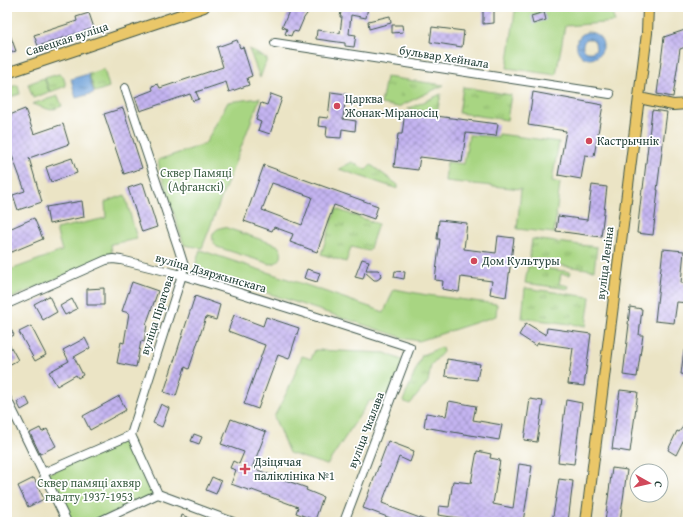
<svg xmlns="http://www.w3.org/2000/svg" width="695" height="529" viewBox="0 0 695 529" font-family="'Gentium Book Plus',serif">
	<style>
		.grass { fill: url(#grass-tufts); stroke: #64895b }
		.park { fill: #a8d582; stroke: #64895b }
		.water { fill: url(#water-ripples); stroke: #456e86; fill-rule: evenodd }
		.building { fill: url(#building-cross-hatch); fill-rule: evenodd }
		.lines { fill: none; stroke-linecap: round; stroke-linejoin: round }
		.minor-casing { stroke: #3e564a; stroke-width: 10 }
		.major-casing { stroke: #3e564a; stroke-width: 12 }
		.minor { stroke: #fff; stroke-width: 8 }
		.major { stroke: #eac769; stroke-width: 10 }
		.poi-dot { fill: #d1495b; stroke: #fff; stroke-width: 1.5 }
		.labels { text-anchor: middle; stroke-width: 3.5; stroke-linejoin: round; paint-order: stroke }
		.street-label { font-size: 12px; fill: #1f3d34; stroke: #fff }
		.poi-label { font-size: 12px; fill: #1f3d34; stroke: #fff; text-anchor: start }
		.park-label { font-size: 12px; fill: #416348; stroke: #fff }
	</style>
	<defs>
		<pattern id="grass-tufts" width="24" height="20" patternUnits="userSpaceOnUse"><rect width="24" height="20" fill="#a8d582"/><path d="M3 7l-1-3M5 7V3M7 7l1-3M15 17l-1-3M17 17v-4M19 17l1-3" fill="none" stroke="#88ae6b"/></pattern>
		<pattern id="water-ripples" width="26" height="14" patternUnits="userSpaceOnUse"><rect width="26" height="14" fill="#6b9fd7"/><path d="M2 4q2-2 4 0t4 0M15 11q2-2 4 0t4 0" fill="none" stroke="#5783af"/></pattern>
		<pattern id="building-cross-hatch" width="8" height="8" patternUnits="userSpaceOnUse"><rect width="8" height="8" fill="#c4b4f1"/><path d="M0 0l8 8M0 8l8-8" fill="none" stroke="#9f94c4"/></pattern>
	</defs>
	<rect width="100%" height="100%" fill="#fff"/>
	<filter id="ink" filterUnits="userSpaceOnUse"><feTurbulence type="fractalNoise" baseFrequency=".025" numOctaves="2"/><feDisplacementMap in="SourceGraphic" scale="8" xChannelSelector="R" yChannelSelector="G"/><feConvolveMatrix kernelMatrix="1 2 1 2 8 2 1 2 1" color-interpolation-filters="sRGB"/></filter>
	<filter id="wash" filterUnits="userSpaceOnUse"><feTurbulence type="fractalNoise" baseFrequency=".012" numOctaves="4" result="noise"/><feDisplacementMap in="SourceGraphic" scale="16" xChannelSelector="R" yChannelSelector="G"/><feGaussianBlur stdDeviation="0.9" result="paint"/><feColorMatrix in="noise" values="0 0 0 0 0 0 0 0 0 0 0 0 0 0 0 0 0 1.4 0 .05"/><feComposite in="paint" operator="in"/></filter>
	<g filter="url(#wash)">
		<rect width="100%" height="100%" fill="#ebe4c5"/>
		<path class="grass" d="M 249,49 L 267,59 L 260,78 Z
			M 104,69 L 109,87 L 95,92 L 89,74 Z
			M 59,74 L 63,76 L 66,86 L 50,92 L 45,78 Z
			M 386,77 L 444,85 L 398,107 L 381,104 Z
			M 44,78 L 49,92 L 33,98 L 28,84 Z
			M 18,85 L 20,94 L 7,98 L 7,88 Z
			M 463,87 L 511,95 L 507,120 L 459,113 Z
			M 441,94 L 437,113 L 408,109 Z
			M 58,96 L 62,106 L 51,110 L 32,104 Z
			M 352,162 L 366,170 L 371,165 L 398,185 L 398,189 L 339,169 Z
			M 336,209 L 378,224 L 369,251 L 351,247 L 346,262 L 321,254 Z
			M 532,239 L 597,247 L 594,270 L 529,261 Z
			M 528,266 L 571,272 L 570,275 L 561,274 L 559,284 L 569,286 L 568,289 L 525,283 Z
			M 525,288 L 590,297 L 586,326 L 522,318 Z
			M 442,347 L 443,352 L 431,365 L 428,382 L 410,404 L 403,401 L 422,355 Z"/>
		<path class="park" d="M 527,7 L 554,9 L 555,7 L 610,7 L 615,22 L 565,26 L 556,75 L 507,68 L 515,11 Z
			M 260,98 L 202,248 L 184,245 L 159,167 L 158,160 L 205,144 L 228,102 Z
			M 499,134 L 559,142 L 552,181 L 560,183 L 554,233 L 517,229 L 521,189 L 445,181 L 447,162 L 464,164 L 469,135 L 498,137 Z
			M 125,195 L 137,239 L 111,244 L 112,255 L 7,300 L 7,270 L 13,269 L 62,251 L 56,229 L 106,218 L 105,202 Z
			M 224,227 L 277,245 C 285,253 282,263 270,264 L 217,247 C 209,238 212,229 224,227 Z
			M 200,250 L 309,286 L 384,312 L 394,289 L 427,295 L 497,304 L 496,316 L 419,341 L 407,339 L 194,269 Z
			M 315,350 L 385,353 L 404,361 L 386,399 L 369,401 L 327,465 L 289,453 L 274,417 L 289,388 L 302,356 L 311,359 Z
			M 130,438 L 156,494 L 94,522 L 68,522 L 46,474 Z"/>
		<path class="water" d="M 587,32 C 596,32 604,38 603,48 C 602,51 600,54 598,56 C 582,68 565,40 587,32 ZM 587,39 L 592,39 L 595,42 L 596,49 C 587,58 577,46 587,39 Z
			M 88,74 L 94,93 L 76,98 L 71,79 Z"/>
		<g id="blocks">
			<path class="building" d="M 291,7 L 312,7 L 304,18 L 298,32 L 293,31 L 291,36 L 285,34 L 287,29 L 282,27 Z
				M 342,7 L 360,10 L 361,7 L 368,7 L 366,18 L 351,15 L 349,34 L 356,35 L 354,47 L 345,46 L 345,43 L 316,39 L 317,30 L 340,33 L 342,17 L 340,17 Z
				M 483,7 L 494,7 L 494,23 L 483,24 Z
				M 544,12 L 546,20 L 533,24 L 531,16 Z
				M 89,13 L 94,28 L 38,46 L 34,35 L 77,21 L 76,17 Z
				M 390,16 L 391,23 L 369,29 L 368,21 Z
				M 392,25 L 402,25 L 403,32 L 392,33 Z
				M 432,27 L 464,31 L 462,47 L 430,42 Z
				M 7,29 L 8,29 L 16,51 L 7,54 Z
				M 688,29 L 688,46 L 680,49 L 673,97 L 657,94 L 664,37 Z
				M 237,40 L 240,48 L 243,47 L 252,76 L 247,78 L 249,85 L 229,92 L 226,82 L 196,92 L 199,99 L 193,101 L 190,94 L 140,111 L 135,97 L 153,90 L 152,86 L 158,84 L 160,88 L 223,67 L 217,47 Z
				M 331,92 L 346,94 L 343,119 L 356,121 L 355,131 L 342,129 L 341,138 L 326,137 L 327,127 L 318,126 L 319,117 L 328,118 Z
				M 533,92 L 603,105 L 594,156 L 585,155 L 581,179 L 558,175 L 566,131 L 528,125 Z
				M 271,94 L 282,98 L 270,134 L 258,130 L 261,122 L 256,120 L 261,103 L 267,105 Z
				M 123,108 L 142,168 L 124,174 L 104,114 Z
				M 25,109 L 34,134 L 63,124 L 69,144 L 29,158 L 42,202 L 18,210 L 13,195 L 25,191 L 7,142 L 7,116 Z
				M 652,110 L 667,112 L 657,190 L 658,190 L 653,235 L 637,233 L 642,189 L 643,189 Z
				M 405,112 L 498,124 L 496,136 L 466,133 L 462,162 L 420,157 L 418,170 L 394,167 L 398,134 L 402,134 Z
				M 72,158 L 77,173 L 51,182 L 46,167 Z
				M 264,165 L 378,206 L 374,219 L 334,205 L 317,252 L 290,242 L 293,234 L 274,227 L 272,231 L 244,221 ZM 272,183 L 312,197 L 302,225 L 262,210 Z
				M 143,183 L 157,227 L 142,232 L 128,188 Z
				M 592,185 L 607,187 L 601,237 L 556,231 L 558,216 L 587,220 Z
				M 82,201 L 84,217 L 49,224 L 46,207 Z
				M 34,218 L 43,239 L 7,254 L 7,230 Z
				M 439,220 L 467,223 L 464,249 L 496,253 L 498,236 L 514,238 L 506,297 L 490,294 L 492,281 L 461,277 L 459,292 L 442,289 L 443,281 L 435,280 L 440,239 L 437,239 Z
				M 663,249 L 684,251 L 681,283 L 688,283 L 688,303 L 677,302 L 674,323 L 655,321 Z
				M 362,259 L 369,261 L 366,270 L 378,270 L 380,272 L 381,275 L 380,278 L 377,280 L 374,280 L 365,272 L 363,279 L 355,277 Z
				M 307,269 L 320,273 L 317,282 L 304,278 Z
				M 395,271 L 405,272 L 404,279 L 394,277 Z
				M 132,282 L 158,291 L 146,325 L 147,325 L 144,342 L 141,341 L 136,367 L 117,363 L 121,342 L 124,343 L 129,313 L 122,311 Z
				M 104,288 L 104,305 L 87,305 L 87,289 Z
				M 49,296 L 57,312 L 43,320 L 34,304 Z
				M 195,296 L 220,305 L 216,320 L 206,317 L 189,369 L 185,367 L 176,396 L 164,392 Z
				M 72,299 L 77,309 L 65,315 L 60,306 Z
				M 630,307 L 642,309 L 639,335 L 643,335 L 637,377 L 623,375 L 629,324 L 628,324 Z
				M 234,315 L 263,326 L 266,317 L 299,328 L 289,359 L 278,355 L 258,409 L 244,404 L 265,345 L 228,331 Z
				M 7,322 L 14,335 L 7,339 Z
				M 526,323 L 546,335 L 547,328 L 591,334 L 584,386 L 568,384 L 573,348 L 538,343 L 536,346 L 519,335 Z
				M 31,326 L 46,355 L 35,361 L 19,332 Z
				M 85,338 L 90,348 L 74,357 L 83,375 L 78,378 L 76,375 L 57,386 L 49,372 L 69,361 L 63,350 Z
				M 7,340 L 18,360 L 7,366 Z
				M 684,350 L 688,350 L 688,375 L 681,374 Z
				M 447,359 L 480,364 L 477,380 L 445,376 Z
				M 620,390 L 638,392 L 630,452 L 612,449 Z
				M 119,396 L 126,410 L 90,430 L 83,416 Z
				M 26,397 L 30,405 L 21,410 L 17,402 Z
				M 530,399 L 543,401 L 537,442 L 524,440 Z
				M 566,400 L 582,403 L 574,464 L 558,462 Z
				M 449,401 L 476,406 L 473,420 L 502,425 L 499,440 L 424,427 L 426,413 L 446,416 Z
				M 161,404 L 169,408 L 162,427 L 153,423 Z
				M 231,419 L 266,432 L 252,468 L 307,488 L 306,490 L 323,497 L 315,520 L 296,513 L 298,507 L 252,490 L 251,491 L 231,484 L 236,470 L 230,468 L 233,461 L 239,464 L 244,452 L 221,444 Z
				M 688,420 L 688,431 L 676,455 L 668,450 L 677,431 L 679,432 Z
				M 40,428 L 42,432 L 47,429 L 56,446 L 40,454 L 30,433 Z
				M 194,434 L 202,437 L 199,444 L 191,441 Z
				M 388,441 L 414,451 L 410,462 L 399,457 L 382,503 L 390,506 L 390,507 L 428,521 L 428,522 L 401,522 L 363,508 Z
				M 477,451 L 491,454 L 490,458 L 500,460 L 493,504 L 513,508 L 519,464 L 532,466 L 523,522 L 465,522 L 465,519 L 438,515 L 439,506 L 449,507 L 453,481 L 471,483 Z
				M 612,468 L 627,470 L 620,522 L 605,522 Z
				M 212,477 L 221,481 L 216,494 L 206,490 Z
				M 34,478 L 44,499 L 28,507 L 18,486 Z
				M 559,479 L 573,481 L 568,522 L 552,522 Z
				M 182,515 L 199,522 L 180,522 Z"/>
		</g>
	</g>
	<g filter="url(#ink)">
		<use href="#blocks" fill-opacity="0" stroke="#3e564a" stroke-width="1"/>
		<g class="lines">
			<g class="minor-casing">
				<path id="minor" d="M 275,43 L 610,94
					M 7,304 L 106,260 L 113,259 L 121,260 L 182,275 L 317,317 L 410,347 L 344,522
					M 7,399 L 67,522
					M 131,435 L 158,494 L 233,522
					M 43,473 L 131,435 L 182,275 L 184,266 L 178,247 L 125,88
					M 98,522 L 158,494"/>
			</g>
			<g class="major-casing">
				<path id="major" d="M 7,73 L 204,7
					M 639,98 L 673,105 L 688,104
					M 586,522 L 647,33 L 648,7"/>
			</g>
			<use href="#minor" class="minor"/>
			<use href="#major" class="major"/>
		</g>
	</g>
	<g class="poi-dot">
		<circle cx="337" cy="106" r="4"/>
		<circle cx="589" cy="141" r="4"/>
		<circle cx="474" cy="261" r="4"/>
		<path d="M243 463h4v4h4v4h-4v4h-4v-4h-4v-4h4z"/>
	</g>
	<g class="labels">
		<g class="street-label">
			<text transform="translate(67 39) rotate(-18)" y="4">Савецкая вуліца</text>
			<text transform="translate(444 57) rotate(9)" y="4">бульвар Хейнала</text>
			<text transform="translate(605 263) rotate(-83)" y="4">вуліца Леніна</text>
			<text transform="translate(211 273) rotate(16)" y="4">вуліца Дзяржынскага</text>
			<text transform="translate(157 315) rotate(-72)" y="4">вуліца Пірагова</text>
			<text transform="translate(366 430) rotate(-69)" y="4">вуліца Чкалава</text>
		</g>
		<g class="poi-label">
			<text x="345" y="103">Царква<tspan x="345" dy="14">Жонак-Міраносіц</tspan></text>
			<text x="597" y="145">Кастрычнік</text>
			<text x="482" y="265">Дом Культуры</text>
			<text x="254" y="466">Дзіцячая<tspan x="254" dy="14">паліклініка №1</tspan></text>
		</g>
		<g class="park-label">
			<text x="196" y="177">Сквер Памяці<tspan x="196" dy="14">(Афганскі)</tspan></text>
			<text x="89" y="487">Сквер памяці ахвяр<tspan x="89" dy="14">гвалту 1937-1953</tspan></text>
		</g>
	</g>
	<rect width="695" height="529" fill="none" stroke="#fff" stroke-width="24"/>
	<g transform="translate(649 483) rotate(98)"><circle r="19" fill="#ffffff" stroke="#a5b1ae"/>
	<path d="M0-3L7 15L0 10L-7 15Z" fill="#d1495b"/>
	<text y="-6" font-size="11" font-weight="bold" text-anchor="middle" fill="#1f3d34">С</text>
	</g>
</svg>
